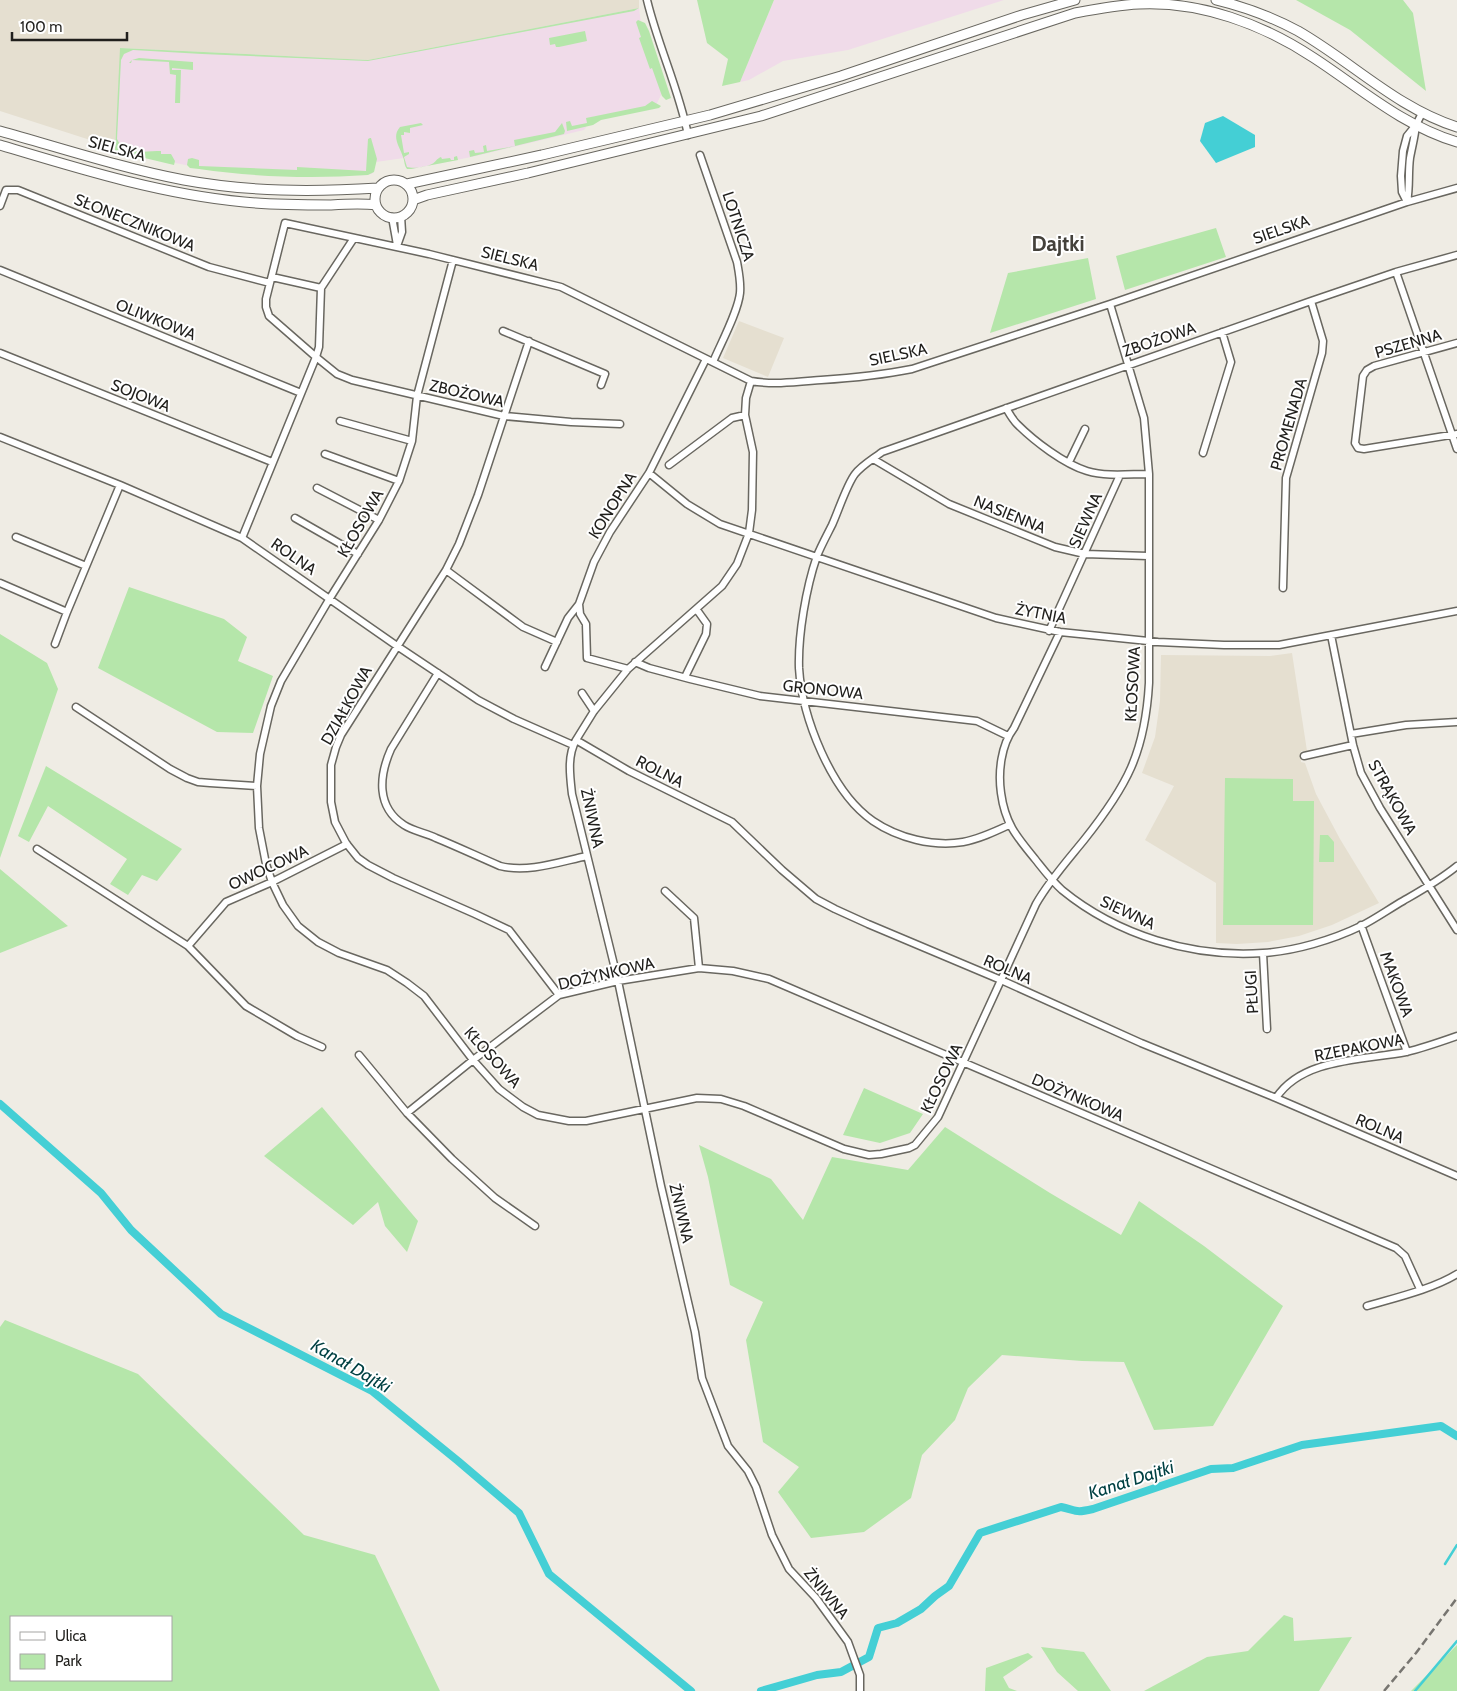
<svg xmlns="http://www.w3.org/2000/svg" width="1457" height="1691" viewBox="0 0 1457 1691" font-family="Cabin,sans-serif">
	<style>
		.commercial { fill: #f0dbe9 }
		.built { fill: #e5dfd0 }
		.green { fill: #b5e6aa; fill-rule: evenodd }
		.water { fill: #44cfd5 }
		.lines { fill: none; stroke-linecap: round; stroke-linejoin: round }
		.stream { stroke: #44cfd5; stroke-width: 2.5 }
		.canal { stroke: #44cfd5; stroke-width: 8 }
		.street-casing { stroke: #696760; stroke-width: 9 }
		.secondary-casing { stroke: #696760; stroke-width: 11 }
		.street { stroke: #fff; stroke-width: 6 }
		.secondary { stroke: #fff; stroke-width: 9 }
		.rail { stroke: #777570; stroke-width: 2.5; stroke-dasharray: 8 4; stroke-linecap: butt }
		.labels { text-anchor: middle; stroke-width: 4; stroke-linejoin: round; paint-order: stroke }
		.street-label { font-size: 16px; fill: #201f1c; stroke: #fff }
		.water-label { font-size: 18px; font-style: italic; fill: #004143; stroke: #fff }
		.district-label { font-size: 21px; font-weight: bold; fill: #44413b; stroke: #fff }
	</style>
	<rect width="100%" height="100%" fill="#efece4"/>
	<path class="commercial" d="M 774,0 L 1004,0 L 848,50 L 783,61 L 749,80 L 740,82 Z
		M 639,8 L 642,31 L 663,91 L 656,105 L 593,117 L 584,130 L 476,156 L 411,169 L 407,168 L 405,165 L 404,158 L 376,162 L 372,174 L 200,168 L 156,159 L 115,148 L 120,48 L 368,60 Z"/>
	<path class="built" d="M 0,0 L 639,0 L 639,8 L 368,60 L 121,48 L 115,148 L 0,111 Z
		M 739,321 L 784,338 L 768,377 L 723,358 Z
		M 1292,653 L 1307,751 L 1301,751 L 1301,762 L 1305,763 L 1316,794 L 1340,839 L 1379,903 L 1332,925 L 1299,936 L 1268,942 L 1237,944 L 1216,943 L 1216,883 L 1145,840 L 1174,786 L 1142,773 L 1155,737 L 1160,701 L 1161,655 L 1270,656 Z"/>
	<path class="green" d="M 697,0 L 774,0 L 740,82 L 722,86 L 728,59 L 707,43 Z
		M 1296,0 L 1403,0 L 1413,13 L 1426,91 L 1350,30 Z
		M 639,8 L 634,11 L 368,61 L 202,54 L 133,50 L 124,54 L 121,60 L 117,139 C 124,156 146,151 161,151 L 161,154 L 171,154 L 175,161 L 174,165 L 115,151 L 120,48 L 368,60 Z
		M 638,20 L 645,23 L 649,31 L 671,98 L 666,100 L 662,96 L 652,68 L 650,69 L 639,38 L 641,37 L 636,22 Z
		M 585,31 L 587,41 L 559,47 L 556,47 L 555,44 L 550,45 L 549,38 Z
		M 139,58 L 193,62 L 193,70 L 172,68 L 172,70 L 181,70 L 180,103 L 175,103 L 176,75 L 170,74 L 169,62 L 132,60 L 131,63 L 129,63 L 132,60 Z
		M 652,101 L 661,106 L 659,108 L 601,120 L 593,125 L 567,131 L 566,122 L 570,121 L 572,126 L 587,123 L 586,118 L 645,106 Z
		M 421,123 L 423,125 L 410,128 L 410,133 L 404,132 L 404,135 L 401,135 L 404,153 L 409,152 L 409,154 L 404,157 L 407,167 C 413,169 426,167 432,164 C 436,162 436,159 441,157 L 442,159 L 450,158 L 451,160 L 454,160 L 454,157 L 457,156 L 458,160 L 411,169 L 407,169 C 404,165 405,162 403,157 C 400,147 391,137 400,127 Z
		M 562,123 L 565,131 L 564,134 L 470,157 L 469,151 L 474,150 L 475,153 L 484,152 L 483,146 L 486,145 L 487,151 L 515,146 L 514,140 L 555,132 Z
		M 370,138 L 371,138 L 377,159 L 374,172 L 368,175 C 311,179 256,177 199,169 L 190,168 L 187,165 L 188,159 L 192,158 L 199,160 L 199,166 L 297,170 L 297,167 L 366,171 L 368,139 Z
		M 1216,228 L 1226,257 L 1125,290 L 1116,256 Z
		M 1088,258 L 1096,299 L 990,333 L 1008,273 Z
		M 129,587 L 224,619 L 247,637 L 238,661 L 273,676 L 253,733 L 217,732 L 98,668 Z
		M 0,634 L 47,663 L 58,689 L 0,858 Z
		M 46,766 L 182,849 L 157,881 L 142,875 L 128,895 L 110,884 L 127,859 L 48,806 L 29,842 L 18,836 Z
		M 1225,778 L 1293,779 L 1293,801 L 1314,801 L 1313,925 L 1223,925 Z
		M 1320,835 L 1328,835 L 1334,842 L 1334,862 L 1319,862 Z
		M 0,869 L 68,926 L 0,953 Z
		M 864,1088 L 923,1114 L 910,1133 L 880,1143 L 843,1135 Z
		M 322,1107 L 418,1221 L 407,1252 L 385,1226 L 378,1202 L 353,1225 L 264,1156 Z
		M 945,1127 L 1050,1193 L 1121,1235 L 1139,1201 L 1204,1246 L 1283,1306 L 1213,1426 L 1154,1430 L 1124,1362 L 1082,1361 L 1002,1355 L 968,1388 L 955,1420 L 922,1455 L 911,1498 L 864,1532 L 811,1538 L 778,1492 L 799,1467 L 763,1442 L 746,1340 L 763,1302 L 730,1285 L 708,1177 L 699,1145 L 771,1179 L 803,1220 L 832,1157 L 908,1170 Z
		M 5,1320 L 138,1374 L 304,1535 L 375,1555 L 440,1691 L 0,1691 L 0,1327 ZM 11,1617 L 171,1617 L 171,1680 L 11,1680 Z
		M 1284,1615 L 1293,1618 L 1294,1641 L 1352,1637 L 1319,1691 L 1144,1691 L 1207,1657 L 1248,1651 Z
		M 1457,1645 L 1457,1691 L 1411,1691 Z
		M 1041,1647 L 1084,1652 L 1111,1691 L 1078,1691 L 1057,1672 Z
		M 1028,1653 L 1033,1657 L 1003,1677 L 1009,1688 L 1017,1691 L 985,1691 L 986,1668 Z"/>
	<path class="water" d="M 1223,116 L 1255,135 L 1255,147 L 1216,163 L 1200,141 L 1205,123 Z"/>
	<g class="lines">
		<path class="stream" d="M 1445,1564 L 1457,1545
			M 1415,1691 L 1457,1641"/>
		<path class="canal" d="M 0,1104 L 101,1193 L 131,1230 L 221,1314 L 372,1391 L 458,1461 L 519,1513 L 549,1574 L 691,1691
			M 761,1691 L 817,1675 L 841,1672 L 869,1657 L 878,1628 L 897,1623 L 921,1609 L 935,1596 L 949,1586 L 980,1533 L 1061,1507 C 1078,1511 1075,1513 1093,1509 L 1211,1469 L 1233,1468 L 1302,1445 L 1441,1426 L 1457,1436"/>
		<g class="street-casing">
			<path id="street" d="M 647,0 C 658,46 679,89 688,135
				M 700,155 L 737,262 C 739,273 741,282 740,293 C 738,312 721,343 713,362
				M 1407,202 L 1402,192 L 1401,176 L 1403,151 L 1407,136 L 1416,125 L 1422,113
				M 1407,202 C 1410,187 1408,173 1410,158 C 1412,147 1415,136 1416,125
				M 0,206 L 6,190 L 18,190 L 209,267 L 270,283
				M 392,217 L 397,245
				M 354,238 L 321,288 L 319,347 L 316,357 L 337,374 L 352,380 L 504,416 L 571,422 L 620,424
				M 397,246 L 402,232 L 401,216
				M 453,260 L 417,396 L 412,441 L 399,481 L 379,520 L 330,598 L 281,681 L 271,706 L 260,754 L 257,786 L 259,828 L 266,864 L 272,882 L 283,905 L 298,926 L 318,942 L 339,953 L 387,970 L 407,983 L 424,996 L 473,1060 L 499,1089 L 523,1107 L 538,1115 L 569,1121 L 586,1121 L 697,1098 L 721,1099 L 744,1106 L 844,1149 L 869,1155 L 881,1154 L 909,1148 L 915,1145 L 938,1117 L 1036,904 C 1049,881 1067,861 1084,840 C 1127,786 1145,753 1149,683 L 1149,474 L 1144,418 L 1110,304
				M 0,270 L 301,393
				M 1396,272 L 1457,449
				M 272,277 L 321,288
				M 503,331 L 605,374 L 601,385
				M 529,341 L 478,495 L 459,544 L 446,570 L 341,735 L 336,747 L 331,765 L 331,802 L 335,822 L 346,843 L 358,858 L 368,865 L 393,878 L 475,914 L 509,930 L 559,995
				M 1457,343 L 1374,366 L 1367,370 L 1363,376 L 1355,443 L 1358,448 L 1364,449 L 1457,434
				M 0,353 L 272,462
				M 751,381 L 746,398 L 745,415 L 753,452 L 752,510 L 749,533 L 737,564 L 722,586 L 628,669 L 594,711 L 576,740 C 567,756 570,776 572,794 L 618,981 L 661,1186 L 695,1332 L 702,1378 L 728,1446 L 748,1471 L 756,1487 L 772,1535 L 789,1569 L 816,1598 L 848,1642 L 860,1675 L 860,1691
				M 1006,408 C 1009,413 1012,419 1017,424 C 1034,441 1064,464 1087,471 C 1107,477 1129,474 1149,474
				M 340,421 L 412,441
				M 0,437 L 120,485 L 242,538 L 397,646 L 478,700 L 514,719 L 573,745
				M 1203,453 L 1231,362 L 1222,332
				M 325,454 L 399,481
				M 873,459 L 949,504 L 1055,547 L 1085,554 L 1148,556
				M 1069,462 L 1085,429
				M 669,465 L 732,418 L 745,415
				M 649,473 L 687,504 L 720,524 L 996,618 L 1060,632 L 1158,642 L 1224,645 L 1279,645 L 1457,611
				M 317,488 L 379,520
				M 295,518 L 358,554
				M 16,537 L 86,566
				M 242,538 L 316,357 L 269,316 L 266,307 L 266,299 L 285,223 L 429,254 L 561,287 L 751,381 C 774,385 797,382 821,380 C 852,378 882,375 912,369 L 1110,304 L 1407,202 L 1457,188
				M 446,570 L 523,627 L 557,642
				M 0,583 L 67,612
				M 1283,588 L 1286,478 L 1322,353 L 1323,341 L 1311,301
				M 579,604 L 580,614 L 586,624 L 587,658 L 628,669
				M 1049,631 L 1120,475
				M 1060,632 L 1014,728 C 1001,745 998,772 1001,793 C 1005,823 1016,836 1035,859 C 1043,869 1052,881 1062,890 C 1117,935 1192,958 1263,953 C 1295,951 1332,940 1361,926 C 1375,919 1389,909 1403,901 C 1422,890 1440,880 1457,866
				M 1331,635 L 1353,745 L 1361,773 L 1380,808 L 1457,930
				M 55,644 L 67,612 L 120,485
				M 635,662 L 649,668 L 690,679 L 760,696 L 977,721 L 1008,736
				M 545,667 L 568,618 L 579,604 L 594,562 L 610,532 L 649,473 L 706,359
				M 438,673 L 391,749 C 379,776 376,807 404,825 C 413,831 426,833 436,838 C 458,847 479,857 500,866 C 528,873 559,862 587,856
				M 685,677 L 706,634 L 707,624 L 697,610
				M 582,693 L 594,711
				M 76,707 L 170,769 L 187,778 L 198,782 L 210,783 L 257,786
				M 1351,734 L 1406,725 L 1457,722
				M 576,740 L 629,771 L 732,822 L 782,870 L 816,899 L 835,909 L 868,924 L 1001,980 L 1141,1043 L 1276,1098 L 1457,1176
				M 1304,756 L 1353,745
				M 1009,825 C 994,832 979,839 963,842 C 933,847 898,838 873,821 C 831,792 802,717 799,668 C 798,635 806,588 817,556 C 821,546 827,535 832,525 C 838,512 847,484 855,474 C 862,465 873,459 882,452 L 1311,301 L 1396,272 L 1457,255
				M 37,849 L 188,946 L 246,1006 L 297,1036 L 322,1047
				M 665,891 L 694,918 L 699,968
				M 1361,925 L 1407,1052
				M 188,946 L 226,902 L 272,882 L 347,844
				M 1263,953 L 1267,1029
				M 359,1055 L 407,1113 L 473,1060 L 559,995 L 618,981 L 699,968 L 733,971 L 769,979 L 1396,1248 L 1405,1256 L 1420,1289
				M 1276,1098 C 1302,1058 1363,1060 1406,1052 C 1423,1048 1440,1042 1457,1036
				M 407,1113 L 452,1159 L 495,1198 L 535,1226
				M 1367,1306 C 1394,1298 1433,1289 1457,1274"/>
		</g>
		<g class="secondary-casing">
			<path id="secondary" d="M 1216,0 C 1245,7 1272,17 1298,31 C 1352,62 1397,108 1457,127
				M 0,131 C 61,148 122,168 184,180 C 249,192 313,192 378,188
				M 0,145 C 80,169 160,194 244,202 C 273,205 302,205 331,205 C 346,204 361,203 376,205
				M375 199a19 19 0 1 1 38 0a19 19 0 1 1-38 0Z
				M 407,184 L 542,155 L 710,115 L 841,76 L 1022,15 L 1075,0
				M 413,200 L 427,195 L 528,173 L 761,116 L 1075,13 C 1096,9 1117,5 1139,4 C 1200,1 1263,24 1314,58 C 1360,88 1403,126 1457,142"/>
		</g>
		<use href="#street" class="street"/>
		<use href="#secondary" class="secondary"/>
		<path class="rail" d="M 1384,1691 L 1416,1653 L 1457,1598"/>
	</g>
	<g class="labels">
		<g class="street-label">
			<text transform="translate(117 148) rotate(15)" y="6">SIELSKA</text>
			<text transform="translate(135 222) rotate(22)" y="6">SŁONECZNIKOWA</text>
			<text transform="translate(739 226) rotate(72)" y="6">LOTNICZA</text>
			<text transform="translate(1281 229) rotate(-19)" y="6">SIELSKA</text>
			<text transform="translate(510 258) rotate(14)" y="6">SIELSKA</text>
			<text transform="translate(156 319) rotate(22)" y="6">OLIWKOWA</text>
			<text transform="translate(1159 339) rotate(-19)" y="6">ZBOŻOWA</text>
			<text transform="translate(1408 343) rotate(-16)" y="6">PSZENNA</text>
			<text transform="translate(898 354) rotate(-12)" y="6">SIELSKA</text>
			<text transform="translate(467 393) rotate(13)" y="6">ZBOŻOWA</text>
			<text transform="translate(141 395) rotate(22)" y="6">SOJOWA</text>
			<text transform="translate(1288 424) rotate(-74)" y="6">PROMENADA</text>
			<text transform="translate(612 505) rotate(-58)" y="6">KONOPNA</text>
			<text transform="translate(1010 514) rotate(22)" y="6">NASIENNA</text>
			<text transform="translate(1085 520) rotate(-66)" y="6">SIEWNA</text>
			<text transform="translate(360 523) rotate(-60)" y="6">KŁOSOWA</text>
			<text transform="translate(294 556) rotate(35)" y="6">ROLNA</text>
			<text transform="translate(1041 613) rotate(11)" y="6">ŻYTNIA</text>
			<text transform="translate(1132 684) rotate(-87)" y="6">KŁOSOWA</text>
			<text transform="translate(823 689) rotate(6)" y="6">GRONOWA</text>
			<text transform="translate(346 705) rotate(-61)" y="6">DZIAŁKOWA</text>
			<text transform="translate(660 771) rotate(27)" y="6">ROLNA</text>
			<text transform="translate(1393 797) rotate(61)" y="6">STRĄKOWA</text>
			<text transform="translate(593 818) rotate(78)" y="6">ŻNIWNA</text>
			<text transform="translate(268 867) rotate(-25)" y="6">OWOCOWA</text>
			<text transform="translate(1128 912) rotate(25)" y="6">SIEWNA</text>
			<text transform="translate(1008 969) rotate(23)" y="6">ROLNA</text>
			<text transform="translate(606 973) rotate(-13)" y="6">DOŻYNKOWA</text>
			<text transform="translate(1397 984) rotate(70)" y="6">MAKOWA</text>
			<text transform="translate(1251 992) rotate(-93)" y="6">PŁUGI</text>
			<text transform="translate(1359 1047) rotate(-11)" y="6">RZEPAKOWA</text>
			<text transform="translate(493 1057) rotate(48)" y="6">KŁOSOWA</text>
			<text transform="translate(941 1078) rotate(-64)" y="6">KŁOSOWA</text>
			<text transform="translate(1078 1097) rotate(23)" y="6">DOŻYNKOWA</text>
			<text transform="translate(1380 1128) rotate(23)" y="6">ROLNA</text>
			<text transform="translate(682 1213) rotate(77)" y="6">ŻNIWNA</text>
			<text transform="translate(827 1593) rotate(51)" y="6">ŻNIWNA</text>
		</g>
		<g class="water-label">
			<text transform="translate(351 1366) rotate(30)" y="6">Kanał Dajtki</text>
			<text transform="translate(1131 1480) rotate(-18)" y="6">Kanał Dajtki</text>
		</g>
		<g class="district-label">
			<text x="1058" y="251">Dajtki</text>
		</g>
	</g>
	<rect x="10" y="1616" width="162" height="65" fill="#ffffff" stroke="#a6a5a4"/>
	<rect x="20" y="1632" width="25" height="8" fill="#ffffff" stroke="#a6a5a4"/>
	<text x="55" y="1641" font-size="15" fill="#201f1c">Ulica</text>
	<rect x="20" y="1654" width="25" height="15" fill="#b5e6aa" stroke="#a6a5a4"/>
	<text x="55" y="1666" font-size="15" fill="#201f1c">Park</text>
	<path d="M12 32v8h115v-8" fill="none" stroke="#201f1c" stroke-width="2.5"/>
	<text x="20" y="32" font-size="15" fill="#201f1c" stroke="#ffffff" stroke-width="4" paint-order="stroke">100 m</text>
</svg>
